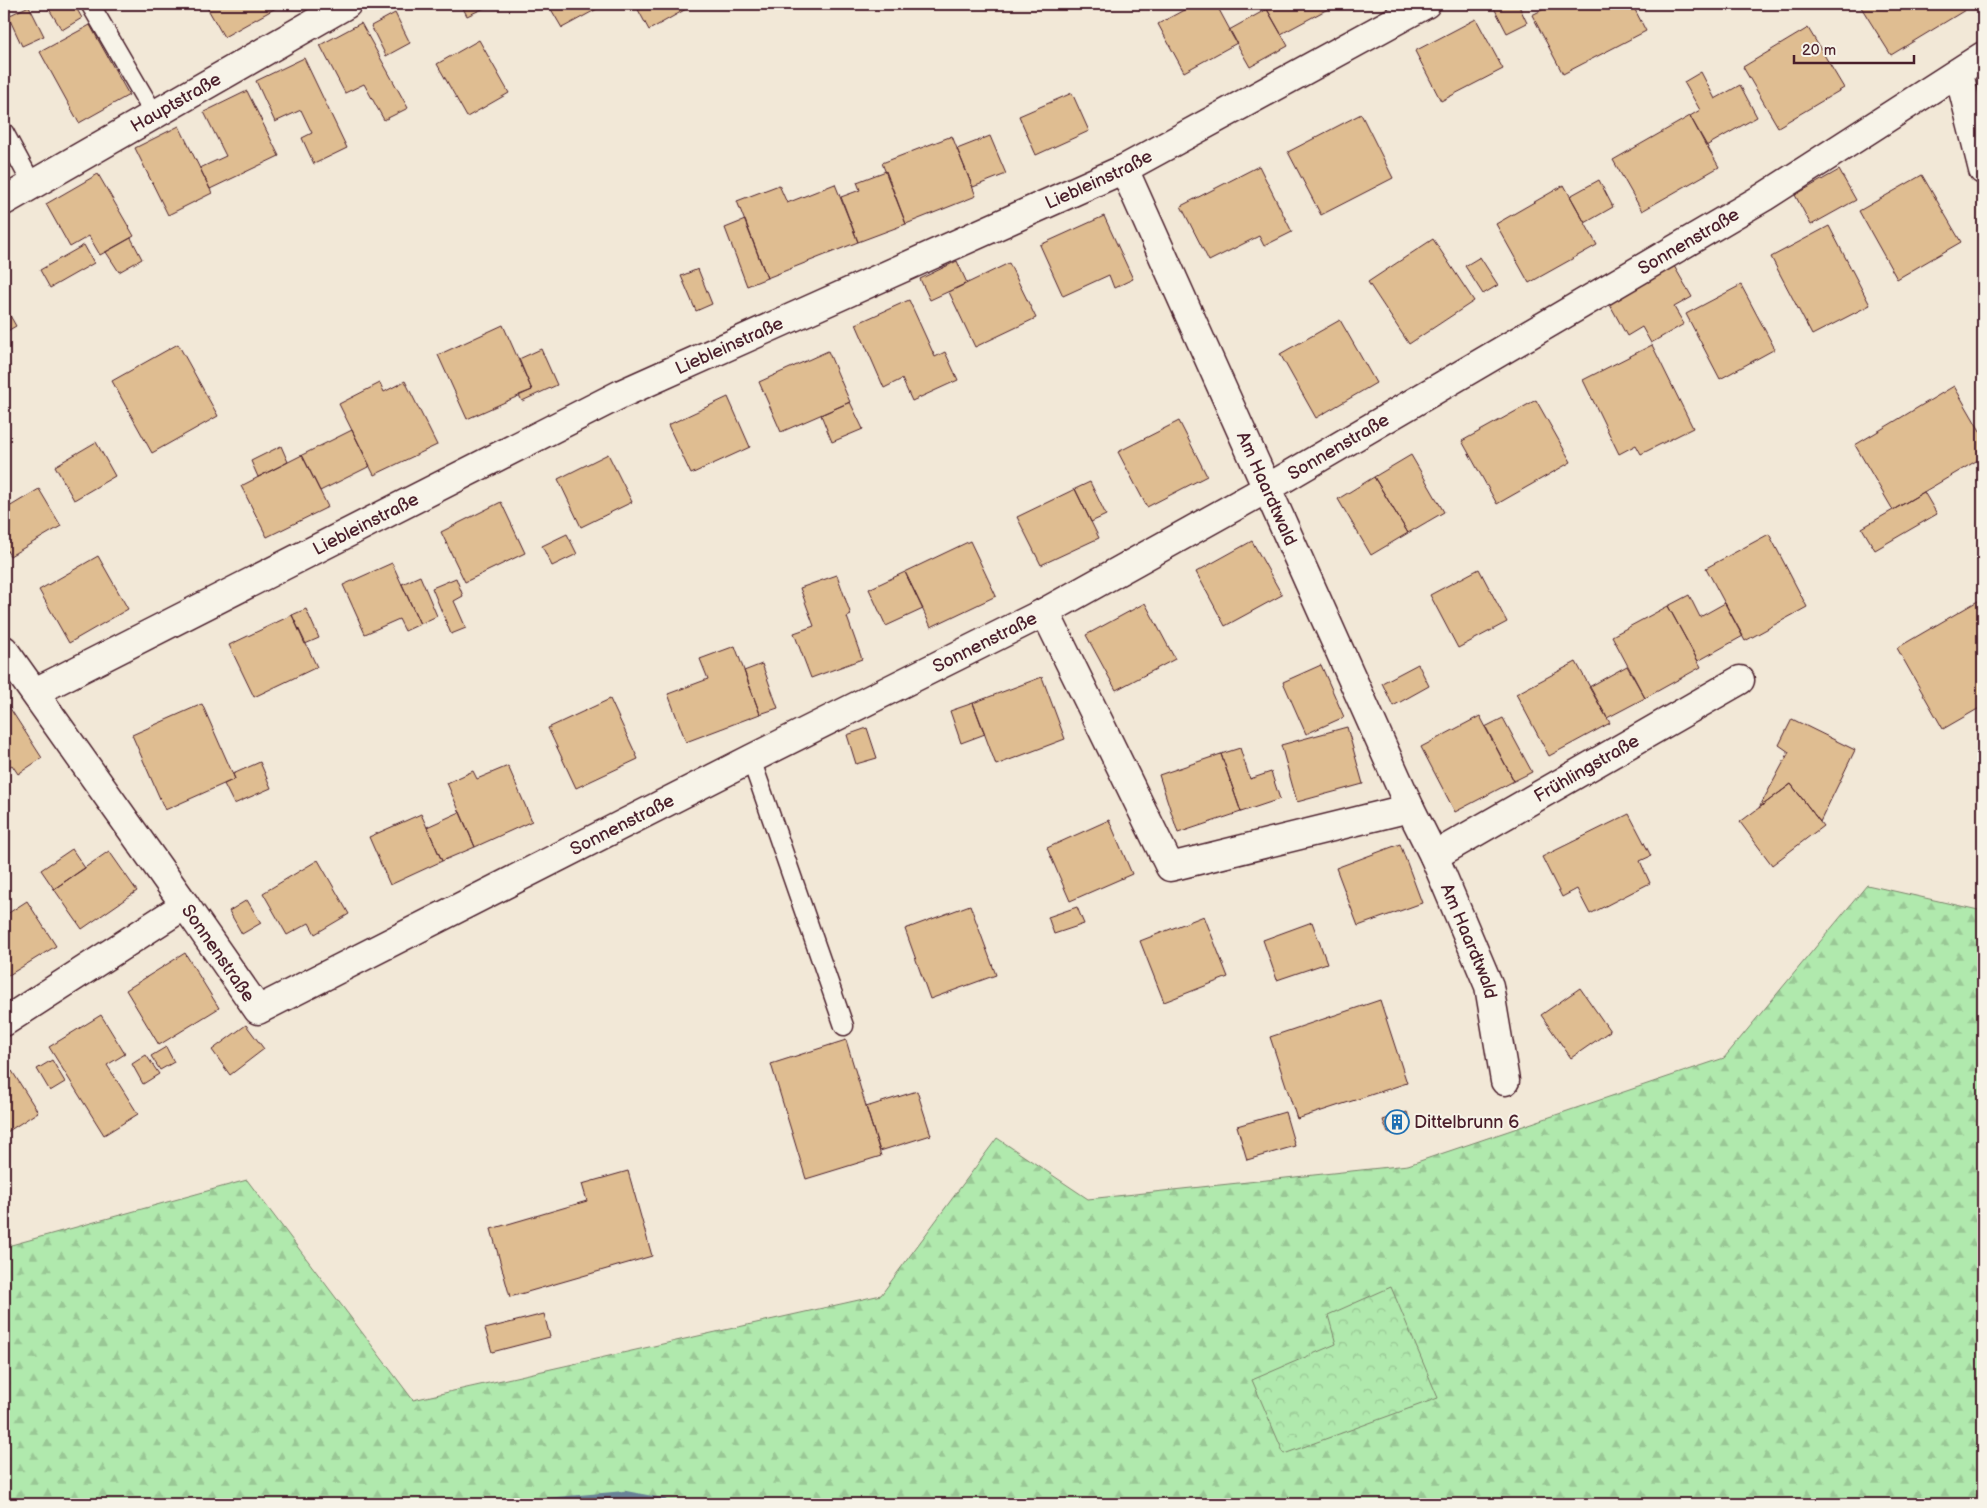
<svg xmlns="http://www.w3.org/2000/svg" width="1987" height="1508" viewBox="0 0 1987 1508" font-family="'Balsamiq Sans',sans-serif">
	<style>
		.forest { fill: url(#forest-firs); stroke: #7d846c }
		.park { fill: url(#park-crowns); stroke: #7d846c }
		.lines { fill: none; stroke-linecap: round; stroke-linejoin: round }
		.stream { stroke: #698397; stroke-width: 12 }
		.building { fill: #dfbd91; stroke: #4a1f2b }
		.service-casing { stroke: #4a1f2b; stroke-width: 21 }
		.minor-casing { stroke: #4a1f2b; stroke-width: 31 }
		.tertiary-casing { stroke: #4a1f2b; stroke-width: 31 }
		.service { stroke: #f7f3e8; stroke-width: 18 }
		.minor { stroke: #f7f3e8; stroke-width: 28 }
		.tertiary { stroke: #f7f3e8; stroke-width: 28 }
		.labels { text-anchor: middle; stroke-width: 4; stroke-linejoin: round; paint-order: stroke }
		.street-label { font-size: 18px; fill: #4a1f2b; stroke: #f7f3e8 }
		.poi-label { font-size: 18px; fill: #4a1f2b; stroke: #f7f3e8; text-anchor: start }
	</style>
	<defs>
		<pattern id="forest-firs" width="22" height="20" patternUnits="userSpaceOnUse" patternTransform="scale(1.25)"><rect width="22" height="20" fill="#b0e9ad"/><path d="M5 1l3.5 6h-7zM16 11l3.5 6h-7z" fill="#99c795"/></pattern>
		<pattern id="park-crowns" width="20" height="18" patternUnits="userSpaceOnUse" patternTransform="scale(1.25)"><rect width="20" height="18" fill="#b0e9ad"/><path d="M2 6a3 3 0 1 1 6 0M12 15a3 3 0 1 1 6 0" fill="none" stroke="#99c795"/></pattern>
	</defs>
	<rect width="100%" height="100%" fill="#f2e8d7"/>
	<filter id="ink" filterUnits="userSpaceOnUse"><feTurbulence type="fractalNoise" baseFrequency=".02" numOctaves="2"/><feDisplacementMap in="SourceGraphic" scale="10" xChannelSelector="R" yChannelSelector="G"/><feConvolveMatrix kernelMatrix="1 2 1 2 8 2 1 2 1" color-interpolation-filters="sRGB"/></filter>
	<g filter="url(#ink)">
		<path class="forest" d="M 1867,885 L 1983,911 L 1983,1504 L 4,1504 L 4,1247 L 247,1180 L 413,1400 L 881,1295 L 997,1138 L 1088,1199 L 1408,1165 L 1724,1058 Z"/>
		<path class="park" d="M 1391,1287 L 1438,1398 L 1284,1454 L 1252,1380 L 1336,1344 L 1328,1315 Z"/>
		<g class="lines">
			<path class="stream" d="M 546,1504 L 625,1497 L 662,1504"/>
		</g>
		<path class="building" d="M 51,4 L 74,4 L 82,18 L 62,30 L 47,6 Z
			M 205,4 L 283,4 L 224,37 Z
			M 461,4 L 493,4 L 467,16 Z
			M 548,4 L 606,4 L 562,28 Z
			M 635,4 L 695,4 L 649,30 Z
			M 1195,4 L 1216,4 L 1237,43 L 1184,72 L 1158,24 Z
			M 1264,4 L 1337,4 L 1281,34 Z
			M 1492,4 L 1518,4 L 1527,23 L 1507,33 Z
			M 1554,4 L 1632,4 L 1646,31 L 1563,74 L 1532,15 Z
			M 1859,4 L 1975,4 L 1891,55 Z
			M 29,6 L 44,36 L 22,46 L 8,16 Z
			M 1267,9 L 1288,46 L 1250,67 L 1229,30 Z
			M 395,13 L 410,43 L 386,56 L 371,26 Z
			M 1476,19 L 1503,69 L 1441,101 L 1415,51 Z
			M 361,23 L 408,108 L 384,120 L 364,84 L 345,93 L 320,45 Z
			M 90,25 L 129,95 L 79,123 L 40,52 Z
			M 1808,28 L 1844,88 L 1778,127 L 1743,67 Z
			M 479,40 L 509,93 L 467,117 L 437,64 Z
			M 304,58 L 347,148 L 314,164 L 302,138 L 312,133 L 301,110 L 275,122 L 256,81 Z
			M 1701,72 L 1715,99 L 1740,85 L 1757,117 L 1706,146 L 1690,116 L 1700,110 L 1684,82 Z
			M 247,91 L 279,156 L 210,189 L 200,168 L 226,156 L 204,112 Z
			M 1072,93 L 1089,131 L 1036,155 L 1019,116 Z
			M 1361,114 L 1393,178 L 1321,215 L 1288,152 Z
			M 1690,116 L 1719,167 L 1642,211 L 1613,160 Z
			M 179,126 L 212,193 L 168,215 L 135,148 Z
			M 952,136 L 976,196 L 906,224 L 882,163 Z
			M 990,136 L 1006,174 L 973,187 L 957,149 Z
			M 1259,166 L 1292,232 L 1264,246 L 1259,236 L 1209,261 L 1181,206 Z
			M 1839,170 L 1856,200 L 1811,225 L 1795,195 Z
			M 886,171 L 906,224 L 858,242 L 841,197 L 860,190 L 857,182 Z
			M 98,174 L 134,236 L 100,255 L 89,236 L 70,247 L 46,204 Z
			M 1922,175 L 1961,242 L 1897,279 L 1859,211 Z
			M 1599,180 L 1613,207 L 1585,223 L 1570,196 Z
			M 835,184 L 858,242 L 767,278 L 737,201 L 779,185 L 787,203 Z
			M 1564,185 L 1597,245 L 1529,283 L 1496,224 Z
			M 1104,216 L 1133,279 L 1114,288 L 1109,275 L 1063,296 L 1040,245 Z
			M 745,220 L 767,278 L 747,286 L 725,228 Z
			M 1829,226 L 1870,305 L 1812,335 L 1771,257 Z
			M 131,238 L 142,259 L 119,272 L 106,252 Z
			M 1433,239 L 1474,301 L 1409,344 L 1368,282 Z
			M 84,245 L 94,263 L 50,288 L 40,270 Z
			M 1480,257 L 1498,285 L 1483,294 L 1465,266 Z
			M 957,261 L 967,283 L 930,300 L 920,279 Z
			M 1009,263 L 1036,318 L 975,347 L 949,292 Z
			M 1674,266 L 1692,297 L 1674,307 L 1684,324 L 1651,343 L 1642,327 L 1627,336 L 1609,303 Z
			M 698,269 L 712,304 L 696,311 L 681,276 Z
			M 1741,285 L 1775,349 L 1720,379 L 1686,314 Z
			M 909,300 L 935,357 L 945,352 L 958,380 L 912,401 L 902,379 L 884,388 L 856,324 Z
			M 4,305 L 16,326 L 4,333 Z
			M 1340,320 L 1376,383 L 1316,418 L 1280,354 Z
			M 503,325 L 532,390 L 467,419 L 438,355 Z
			M 178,344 L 218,416 L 152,453 L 112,381 Z
			M 1652,345 L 1693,428 L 1641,454 L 1636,445 L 1619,454 L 1583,380 Z
			M 541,349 L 557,385 L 522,401 L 519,395 L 532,390 L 519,359 Z
			M 828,351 L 850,402 L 781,432 L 759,382 Z
			M 405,381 L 437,445 L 374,475 L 339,404 L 380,383 L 384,392 Z
			M 1954,386 L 1983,436 L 1983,457 L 1893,510 L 1855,445 Z
			M 728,397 L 750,447 L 691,474 L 668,425 Z
			M 1536,400 L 1571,462 L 1497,504 L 1462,441 Z
			M 850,402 L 863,429 L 832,442 L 821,415 Z
			M 1179,421 L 1207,476 L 1147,507 L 1118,452 Z
			M 352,430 L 370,466 L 320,491 L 302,455 Z
			M 96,442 L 115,476 L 74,500 L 55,466 Z
			M 281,446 L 288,462 L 258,477 L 251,461 Z
			M 608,454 L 632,502 L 581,527 L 558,479 Z
			M 302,455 L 328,507 L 267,537 L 241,486 Z
			M 1411,455 L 1444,512 L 1408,533 L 1374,477 Z
			M 1374,477 L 1408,533 L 1371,555 L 1338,499 Z
			M 1090,482 L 1106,515 L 1091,522 L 1075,489 Z
			M 39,489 L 61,526 L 10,556 L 4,545 L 4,510 Z
			M 1075,489 L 1099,538 L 1041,565 L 1017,517 Z
			M 1924,492 L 1937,514 L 1875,550 L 1862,528 Z
			M 501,502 L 525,553 L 465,582 L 441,532 Z
			M 567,534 L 577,554 L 552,566 L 542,546 Z
			M 1769,534 L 1807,607 L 1745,641 L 1706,568 Z
			M 970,541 L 996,596 L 931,627 L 905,572 Z
			M 1252,541 L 1282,595 L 1225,626 L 1196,572 Z
			M 98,556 L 128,609 L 69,643 L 39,590 Z
			M 392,563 L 420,624 L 405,631 L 399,619 L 365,634 L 343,585 Z
			M 1479,569 L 1507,622 L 1458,648 L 1430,595 Z
			M 905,572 L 923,609 L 886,626 L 869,589 Z
			M 837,575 L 851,615 L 847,617 L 862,659 L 811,678 L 794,633 L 814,626 L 800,588 Z
			M 420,576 L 437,616 L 420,624 L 402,584 Z
			M 456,578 L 463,596 L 454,601 L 466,628 L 451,634 L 432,588 Z
			M 1689,595 L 1700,617 L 1725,603 L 1743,636 L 1698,661 L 1668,606 Z
			M 1983,598 L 1983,706 L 1943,729 L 1897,648 Z
			M 1145,603 L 1175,659 L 1116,690 L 1086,635 Z
			M 1668,606 L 1701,667 L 1645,698 L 1612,636 Z
			M 306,609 L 319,638 L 305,644 L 292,615 Z
			M 292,615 L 317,667 L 254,697 L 229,645 Z
			M 735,646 L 760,714 L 686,742 L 668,694 L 708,679 L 700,659 Z
			M 1576,662 L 1610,723 L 1549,756 L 1516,694 Z
			M 762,664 L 778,708 L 760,714 L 744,671 Z
			M 1418,664 L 1429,686 L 1393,706 L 1382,683 Z
			M 1321,665 L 1344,717 L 1306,734 L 1283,682 Z
			M 1627,666 L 1645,698 L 1607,718 L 1589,687 Z
			M 1042,677 L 1065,739 L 996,765 L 973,703 Z
			M 4,699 L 42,758 L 18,774 L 12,765 L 4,770 Z
			M 610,699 L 638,759 L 576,788 L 548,728 Z
			M 973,703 L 985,734 L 961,743 L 950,711 Z
			M 202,704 L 235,779 L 165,810 L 132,735 Z
			M 1480,716 L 1514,781 L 1455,812 L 1421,747 Z
			M 1503,718 L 1532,772 L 1514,781 L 1485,727 Z
			M 1792,719 L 1855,750 L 1820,822 L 1791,784 L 1759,808 L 1789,752 L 1779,745 Z
			M 1347,727 L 1363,784 L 1297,802 L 1281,745 Z
			M 867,728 L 877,758 L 856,764 L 847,735 Z
			M 1240,748 L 1250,779 L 1271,772 L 1280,799 L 1241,812 L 1221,754 Z
			M 1221,754 L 1241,812 L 1178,833 L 1159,775 Z
			M 260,762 L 271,788 L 234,804 L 224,784 L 235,779 L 233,774 Z
			M 508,766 L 532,821 L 475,847 L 447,783 L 473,771 L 477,779 Z
			M 1791,784 L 1823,826 L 1772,865 L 1740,822 Z
			M 460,812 L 475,847 L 442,861 L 427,827 Z
			M 421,814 L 442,861 L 390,885 L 369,837 Z
			M 1629,814 L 1651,856 L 1640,861 L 1650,883 L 1590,914 L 1577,889 L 1562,897 L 1542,857 Z
			M 1109,820 L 1132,874 L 1070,901 L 1047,848 Z
			M 1400,844 L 1422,903 L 1358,926 L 1336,868 Z
			M 72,849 L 85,868 L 54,889 L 41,870 Z
			M 109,851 L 137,891 L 82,929 L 54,889 Z
			M 318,860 L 349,914 L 315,934 L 309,923 L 287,935 L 263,893 Z
			M 247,900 L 261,923 L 242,934 L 229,911 Z
			M 27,901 L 56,946 L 4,978 L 4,916 Z
			M 970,905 L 996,975 L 930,999 L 905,929 Z
			M 1077,907 L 1084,924 L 1054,934 L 1048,917 Z
			M 1204,916 L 1228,977 L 1164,1002 L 1140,941 Z
			M 1312,922 L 1327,963 L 1277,980 L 1263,940 Z
			M 185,953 L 219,1008 L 159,1045 L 126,990 Z
			M 1580,988 L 1610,1031 L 1571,1058 L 1541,1015 Z
			M 1380,1000 L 1407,1083 L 1297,1119 L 1270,1037 Z
			M 101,1015 L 125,1054 L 107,1065 L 138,1114 L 104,1135 L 49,1047 Z
			M 246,1025 L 264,1049 L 230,1075 L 212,1050 Z
			M 846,1040 L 881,1156 L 806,1179 L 771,1064 Z
			M 166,1047 L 174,1062 L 160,1070 L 151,1056 Z
			M 146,1055 L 159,1074 L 143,1084 L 132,1064 Z
			M 52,1060 L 65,1082 L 50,1091 L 37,1069 Z
			M 12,1071 L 38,1112 L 4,1134 L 4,1076 Z
			M 917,1091 L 931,1135 L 880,1151 L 866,1107 Z
			M 1285,1112 L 1295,1146 L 1247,1160 L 1237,1126 Z
			M 1407,1112 L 1411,1125 L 1388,1133 L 1383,1120 Z
			M 628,1171 L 652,1256 L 510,1297 L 491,1229 L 587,1201 L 582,1184 Z
			M 544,1314 L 550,1337 L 492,1352 L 485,1329 Z"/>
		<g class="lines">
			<g class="service-casing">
				<path id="service" d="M 90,4 L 154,114
					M 4,132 L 32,184
					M 751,759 L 844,1026"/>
			</g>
			<g class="minor-casing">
				<g id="minor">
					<path d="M 1959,74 L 1983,170"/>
					<path id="s1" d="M 1124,169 L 1410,808 L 1434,856 L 1489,986 L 1505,1081"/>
					<path d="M 1045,612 L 1170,867 L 1410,808"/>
					<path d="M 4,650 L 185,905"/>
					<path id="s2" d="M 35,692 L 621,394 L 1124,169 L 1426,4"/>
					<path id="s3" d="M 1434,856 L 1740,680"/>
					<path id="s4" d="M 4,1022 L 185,905 L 258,1010 L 751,759 L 1045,612 L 1266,489 L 1764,197 L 1983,56"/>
				</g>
			</g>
			<g class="tertiary-casing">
				<g id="tertiary">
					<path id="s5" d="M 4,201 L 347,4"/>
				</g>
			</g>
			<use href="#service" class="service"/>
			<use href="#minor" class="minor"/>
			<use href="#tertiary" class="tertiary"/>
		</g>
	</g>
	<defs>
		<g id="building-ring" transform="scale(1.25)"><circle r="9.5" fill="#f7f3e8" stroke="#1f6fb2" stroke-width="1.5"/><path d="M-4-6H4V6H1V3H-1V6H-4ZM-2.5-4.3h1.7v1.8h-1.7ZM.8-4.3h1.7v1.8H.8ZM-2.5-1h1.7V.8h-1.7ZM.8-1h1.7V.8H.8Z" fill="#1f6fb2"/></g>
	</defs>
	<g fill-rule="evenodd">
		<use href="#building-ring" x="1397" y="1122"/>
	</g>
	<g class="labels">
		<g class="street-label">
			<text dy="6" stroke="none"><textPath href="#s5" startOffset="198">Hauptstraße</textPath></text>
			<text dy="6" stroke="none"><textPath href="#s2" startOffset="1181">Liebleinstraße</textPath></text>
			<text dy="6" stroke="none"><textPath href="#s4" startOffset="1968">Sonnenstraße</textPath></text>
			<text dy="6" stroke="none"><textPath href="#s2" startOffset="776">Liebleinstraße</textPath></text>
			<text dy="6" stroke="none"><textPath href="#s4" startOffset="1562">Sonnenstraße</textPath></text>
			<text dy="6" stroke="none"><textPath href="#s1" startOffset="350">Am Haardtwald</textPath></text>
			<text dy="6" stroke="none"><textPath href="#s2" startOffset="371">Liebleinstraße</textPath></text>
			<text dy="6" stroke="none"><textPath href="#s4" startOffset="1158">Sonnenstraße</textPath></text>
			<text dy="6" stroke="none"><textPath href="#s3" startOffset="176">Frühlingstraße</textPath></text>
			<text dy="6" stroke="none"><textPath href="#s4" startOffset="752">Sonnenstraße</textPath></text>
			<text dy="6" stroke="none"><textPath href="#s1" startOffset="846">Am Haardtwald</textPath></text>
			<text dy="6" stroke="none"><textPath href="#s4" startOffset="274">Sonnenstraße</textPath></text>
		</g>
		<g class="poi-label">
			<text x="1414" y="1128">Dittelbrunn 6</text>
		</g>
	</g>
	<rect width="1987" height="1508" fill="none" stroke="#f7f3e8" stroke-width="20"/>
	<rect x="10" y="10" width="1967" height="1488" fill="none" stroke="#4a1f2b" stroke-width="2" filter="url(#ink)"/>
	<path d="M1794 55v8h120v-8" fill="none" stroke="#4a1f2b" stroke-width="2.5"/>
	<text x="1802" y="55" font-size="15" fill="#4a1f2b" stroke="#f7f3e8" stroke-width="4" paint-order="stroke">20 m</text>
</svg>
